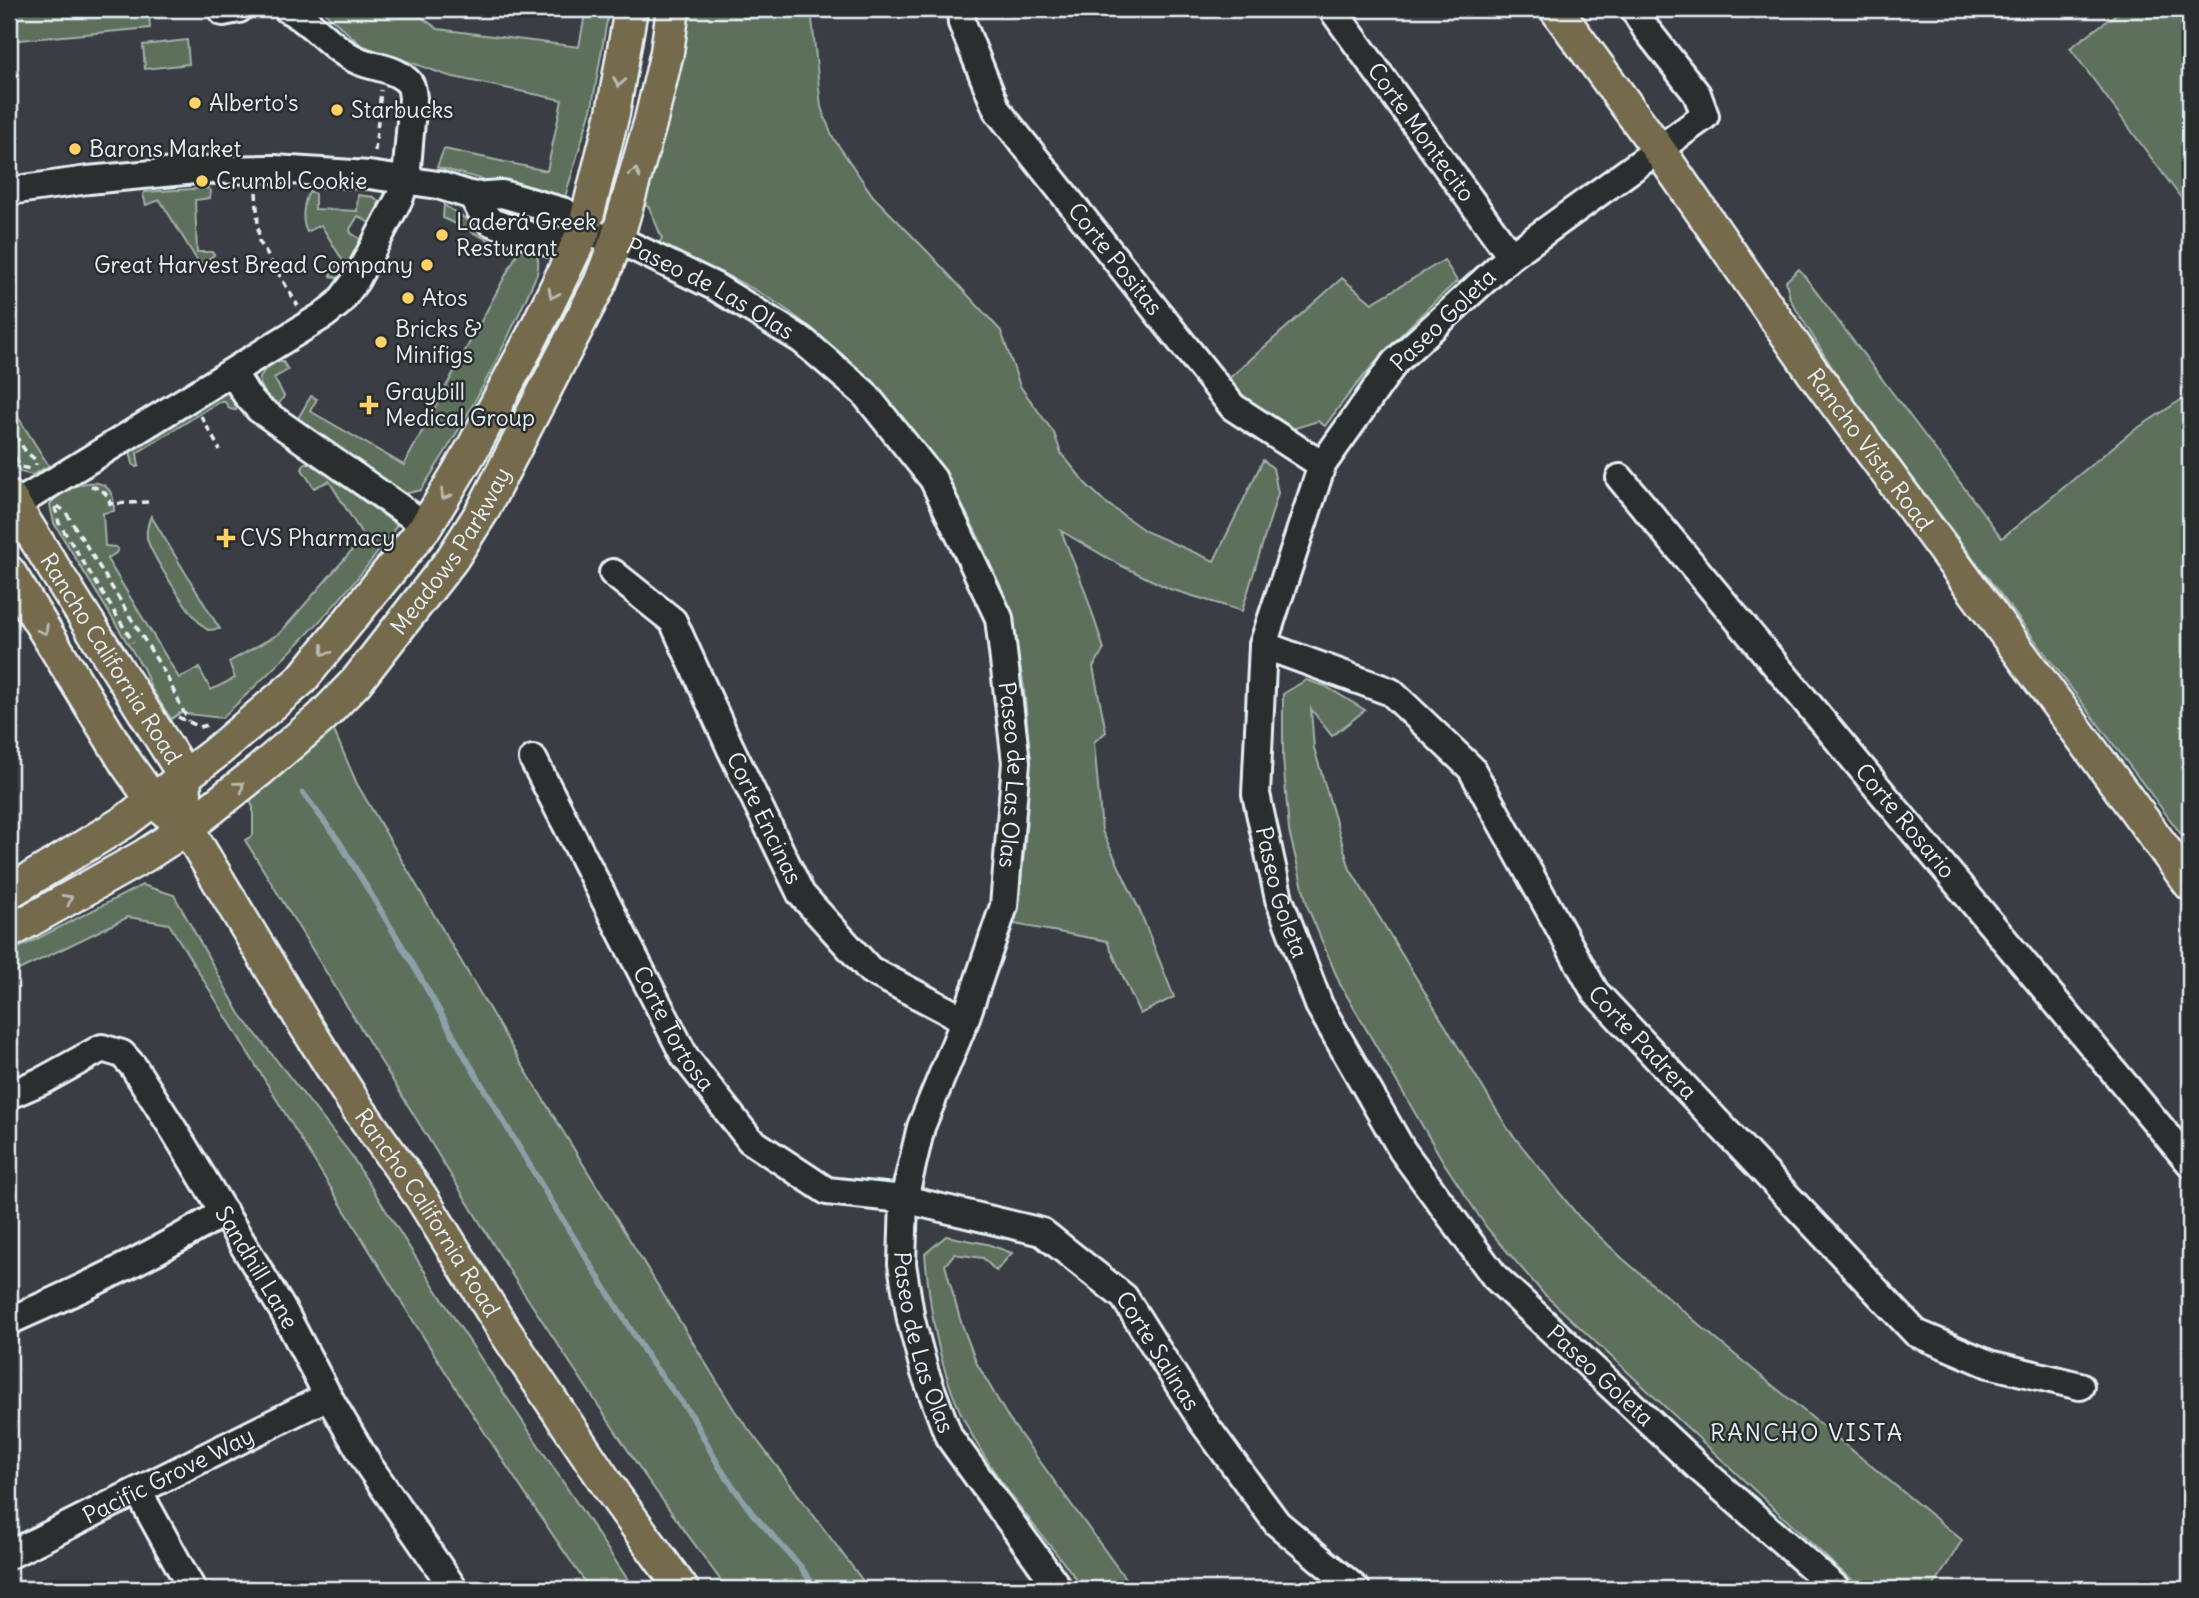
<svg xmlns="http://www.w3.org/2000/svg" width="2199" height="1598" viewBox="0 0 2199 1598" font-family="Delius,sans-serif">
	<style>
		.green { fill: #5c705b; stroke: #a2b0aa; stroke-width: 2 }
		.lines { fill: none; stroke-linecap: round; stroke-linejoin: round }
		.stream { stroke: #8ca0a8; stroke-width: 6 }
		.minor-casing { stroke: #e8f1f8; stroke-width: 32 }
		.major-casing { stroke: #e8f1f8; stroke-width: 37 }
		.path { stroke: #e8f1f8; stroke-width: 3.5; stroke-dasharray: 7 5; stroke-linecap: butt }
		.minor { stroke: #2a2d2e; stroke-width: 26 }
		.major { stroke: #756b4b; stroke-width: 32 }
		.oneway { stroke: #babbb3 }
		.poi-dot { fill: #ffd166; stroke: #2a2d2e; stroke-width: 2.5 }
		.labels { text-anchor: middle; stroke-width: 5; stroke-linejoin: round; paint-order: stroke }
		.poi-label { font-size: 23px; fill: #e8f1f8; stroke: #2a2d2e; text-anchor: start }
		.street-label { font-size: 23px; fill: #e8f1f8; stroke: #2a2d2e }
		.neighbourhood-label { font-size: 24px; letter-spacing: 2px; fill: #e8f1f8; stroke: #2a2d2e }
	</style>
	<rect width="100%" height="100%" fill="#3a3d43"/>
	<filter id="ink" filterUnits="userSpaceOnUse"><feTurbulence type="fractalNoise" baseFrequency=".0143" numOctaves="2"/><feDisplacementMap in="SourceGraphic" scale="14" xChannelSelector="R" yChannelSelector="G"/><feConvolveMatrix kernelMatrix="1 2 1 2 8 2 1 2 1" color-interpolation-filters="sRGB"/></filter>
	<g filter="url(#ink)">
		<path class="green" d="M 9,9 L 173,9 L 149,13 L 150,28 L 9,41 Z
			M 321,9 L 410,9 L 438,29 L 579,47 L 586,9 L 609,9 L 592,106 L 565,197 L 555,199 L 437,167 L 444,149 L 547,171 L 562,100 L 449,76 L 361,45 Z
			M 685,9 L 811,9 L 821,107 L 832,136 L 873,196 L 926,250 L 1001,331 L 1020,386 L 1054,433 L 1061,453 L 1086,484 L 1105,502 L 1145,531 L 1214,561 L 1263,460 L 1273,468 L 1278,493 L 1242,611 L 1170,589 L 1120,565 L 1061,531 L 1084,588 L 1104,649 L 1093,667 L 1106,732 L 1094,742 L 1102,831 L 1139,909 L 1174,997 L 1140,1014 L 1107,941 L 1014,924 C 1027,850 1033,772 1025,697 C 1022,665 1013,634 1003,604 C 996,581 988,556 977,534 C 936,450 874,375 799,319 C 757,286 708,266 658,246 L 662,238 L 649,207 L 640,203 Z
			M 2123,9 L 2190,9 L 2190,204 L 2187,206 L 2070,48 Z
			M 187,40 L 189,64 L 145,69 L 143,45 Z
			M 208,188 L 211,191 L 210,198 L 195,200 L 197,252 L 212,252 L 214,255 L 200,265 L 160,200 L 146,205 L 143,194 L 145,192 Z
			M 310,191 L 315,194 L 315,209 L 357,211 L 358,195 L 374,197 L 378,201 L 378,213 L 371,224 L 358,216 L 350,229 L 351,233 L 362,240 L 343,277 L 339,279 L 331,276 L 331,269 L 343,261 L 321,225 L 307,232 C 301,221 303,201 310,191 Z
			M 444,205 L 482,229 L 531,249 C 540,256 539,263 537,274 C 504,350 467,421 421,490 L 404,494 L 297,420 L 311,396 L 317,399 L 310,411 L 404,465 L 517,254 L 443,218 Z
			M 1444,260 L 1457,281 C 1405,328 1366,369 1325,426 L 1318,421 L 1295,428 L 1290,434 L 1251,406 L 1225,382 L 1342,278 L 1372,303 Z
			M 1799,269 L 2002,538 L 2130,433 L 2190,394 L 2190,846 L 1842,384 L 1790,299 L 1786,281 Z
			M 273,362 L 283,362 L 288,370 L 274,378 L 284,396 L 277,407 L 267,400 L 259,380 L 263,372 Z
			M 225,391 L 230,392 L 238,404 L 236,410 L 230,409 L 225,402 L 219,402 L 137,453 L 139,466 L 136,467 L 133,464 L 130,451 L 133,448 Z
			M 9,403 L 49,466 L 32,475 L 20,472 L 9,455 Z
			M 305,463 L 311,463 L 397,525 C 349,597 284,659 222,718 L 180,713 L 171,719 L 151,688 L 144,670 L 54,523 L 50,505 C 60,489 101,469 112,495 C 114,499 114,506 114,511 L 103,513 L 105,546 L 116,547 L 118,549 L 116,553 L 107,559 L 179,678 L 199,668 L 211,690 L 235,678 L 229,662 L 280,633 L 362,539 L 362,534 L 329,481 L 314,488 L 302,469 Z
			M 151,516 L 211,615 L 220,629 L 208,630 C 194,623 150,553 147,538 C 146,530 148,523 151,516 Z
			M 1306,680 L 1325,686 L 1365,710 L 1332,736 L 1311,709 L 1314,748 L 1350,869 L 1508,1129 L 1579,1217 L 1622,1258 L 1717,1340 L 1962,1540 L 1932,1589 L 1864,1589 L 1839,1569 L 1543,1293 L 1487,1228 L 1444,1163 L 1340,984 L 1308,908 L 1289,831 L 1283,757 L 1283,694 Z
			M 331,724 L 357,784 L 521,1063 L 735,1411 L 869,1589 L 727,1589 L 645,1476 L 514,1278 L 245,840 L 253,835 L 253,807 L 248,797 Z
			M 142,885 L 174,895 L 240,1014 L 349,1152 L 458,1324 L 634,1589 L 590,1589 C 440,1374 307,1147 169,924 L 128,917 L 9,975 L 9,953 Z
			M 946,1236 L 987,1244 L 1012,1253 L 996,1271 L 983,1258 L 954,1254 L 945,1265 L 960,1319 L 976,1362 L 1009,1419 L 1133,1589 L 1084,1589 C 1036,1526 972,1457 948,1380 C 934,1339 929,1297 925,1254 Z"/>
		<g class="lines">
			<path class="stream" d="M 303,793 L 339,841 L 411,961 L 470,1065 L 548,1196 L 651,1362 L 692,1416 L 720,1468 L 752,1513 L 800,1566 L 816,1589"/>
			<g class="minor-casing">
				<g id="minor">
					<path id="s1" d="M 961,9 L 962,23 L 997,110 L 1233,407 L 1322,465"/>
					<path id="s2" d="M 1332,9 L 1511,256"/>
					<path id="s3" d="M 1634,9 L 1646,29 L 1697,94 L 1705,116 L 1511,256 L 1395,362 L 1322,465 L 1263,645 L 1256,794 L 1279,899 L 1319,1005 L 1402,1150 L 1495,1277 L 1697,1466 L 1837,1589"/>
					<path d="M 223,12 L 239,9"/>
					<path d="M 9,191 L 88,180 L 196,170 L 274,169 L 369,175 L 438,185 L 473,196 L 502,194 L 565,212 L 583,233"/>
					<path d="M 473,196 L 479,208 L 491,222 L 553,244 L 583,233"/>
					<path id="s4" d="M 583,233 L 617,239 L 714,286 L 802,340 L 864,393 L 933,479 L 999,618 L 1016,762 L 1004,906 L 965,1020 L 921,1127 L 904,1199 L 902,1264 L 911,1320 L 925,1373 L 949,1437 L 1059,1589"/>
					<path d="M 233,373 L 246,394 L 259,409 L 426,526"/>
					<path id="s5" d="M 1620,478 L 2190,1163"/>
					<path d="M 14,506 L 324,315 L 339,303 L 356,280 L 400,197 L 406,179 L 413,98 C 412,90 412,84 405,79 C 393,68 373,67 359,61 C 331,49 314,22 287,9"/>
					<path id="s6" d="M 613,573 L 673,621 L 730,747 L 801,894 L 870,970 L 965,1020"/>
					<path id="s7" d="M 1263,645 L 1391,692 L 1471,768 L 1595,992 L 1916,1333 L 1989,1364 L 2080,1386"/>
					<path id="s8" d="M 533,759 L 685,1057 L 750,1140 L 827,1191 L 904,1199 L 1042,1232 L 1124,1297 L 1202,1421 L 1277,1523 L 1356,1589"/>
					<path id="s9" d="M 9,1095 L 44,1080 L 102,1048 L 122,1054 L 133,1066 L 175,1132 L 284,1312 L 328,1396 L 369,1466 L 454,1589"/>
					<path d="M 9,1321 C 83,1289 155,1254 224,1212"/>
					<path d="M 138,1491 L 192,1589"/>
					<path id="s10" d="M 9,1555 L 328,1396"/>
				</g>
			</g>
			<g class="major-casing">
				<g id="major">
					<path id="s11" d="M 1556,9 L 1659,150 L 1812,371 L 2190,884"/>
					<path id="s12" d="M 9,497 L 184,775 L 185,795"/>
					<path id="s13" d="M 9,572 L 126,763 L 153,801 L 187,828 L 302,1020 L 357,1107 L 421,1197 L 502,1327 L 615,1496 L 682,1589"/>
					<path d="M 9,892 L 124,822 L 214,754 L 301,680 L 426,526 L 474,446 L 532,337 L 583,233 L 613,113 L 631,9"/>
					<path id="s14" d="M 9,932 L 144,856 L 187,828 L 260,770 L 322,717 L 356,682 L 452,559 L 483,510 L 600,283 L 617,239 L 651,120 L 667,52 L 673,9"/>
				</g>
			</g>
			<path class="path" d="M 375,151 L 381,90
				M 256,192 L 259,241 L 298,306
				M 201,416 L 220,450
				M 9,425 L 26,452 L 36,460 L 36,465
				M 9,447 L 21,467 L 30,469
				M 91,486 C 102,489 108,493 110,504 L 148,502
				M 57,506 L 65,511 L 166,675 L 188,721
				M 55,507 L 59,523 L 133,642
				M 178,717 L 200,727 L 207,725"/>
			<use href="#minor" class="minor"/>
			<use href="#major" class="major"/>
		</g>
		<defs><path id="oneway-chevron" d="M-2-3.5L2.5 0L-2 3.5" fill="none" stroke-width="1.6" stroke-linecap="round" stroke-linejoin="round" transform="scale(1.75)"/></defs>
		<g class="oneway">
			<use href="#oneway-chevron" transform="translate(619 82) rotate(100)"/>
			<use href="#oneway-chevron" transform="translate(635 173) rotate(-74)"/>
			<use href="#oneway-chevron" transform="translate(553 294) rotate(116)"/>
			<use href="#oneway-chevron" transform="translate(445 495) rotate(121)"/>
			<use href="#oneway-chevron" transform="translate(44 630) rotate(58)"/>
			<use href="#oneway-chevron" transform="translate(325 651) rotate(130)"/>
			<use href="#oneway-chevron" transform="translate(240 786) rotate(-39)"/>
			<use href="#oneway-chevron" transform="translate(68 899) rotate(-29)"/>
		</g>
	</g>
	<g class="poi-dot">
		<circle cx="195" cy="103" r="7"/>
		<circle cx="337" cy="110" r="7"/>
		<circle cx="75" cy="149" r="7"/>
		<circle cx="202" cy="181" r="7"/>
		<circle cx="442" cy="235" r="7"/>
		<circle cx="427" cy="265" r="7"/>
		<circle cx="408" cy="298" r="7"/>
		<circle cx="381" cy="342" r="7"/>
		<path d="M365.5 394.5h7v7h7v7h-7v7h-7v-7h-7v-7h7z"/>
		<path d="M222.5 527.5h7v7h7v7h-7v7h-7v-7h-7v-7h7z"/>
	</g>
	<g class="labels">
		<g class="poi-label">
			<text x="209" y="111">Alberto's</text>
			<text x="351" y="118">Starbucks</text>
			<text x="89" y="157">Barons Market</text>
			<text x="216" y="189">Crumbl Cookie</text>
			<text x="456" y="230">Laderá Greek<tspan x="456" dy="26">Resturant</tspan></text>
			<text x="413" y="273" text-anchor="end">Great Harvest Bread Company</text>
			<text x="422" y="306">Atos</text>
			<text x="395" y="337">Bricks &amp;<tspan x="395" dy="26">Minifigs</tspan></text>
			<text x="385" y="400">Graybill<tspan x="385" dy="26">Medical Group</tspan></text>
			<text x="240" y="546">CVS Pharmacy</text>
		</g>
		<g class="street-label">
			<text dy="8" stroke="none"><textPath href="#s2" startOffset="152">Corte Montecito</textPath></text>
			<text dy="8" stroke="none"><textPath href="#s1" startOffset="298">Corte Positas</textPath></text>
			<text dy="8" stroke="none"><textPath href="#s4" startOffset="140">Paseo de Las Olas</textPath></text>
			<text transform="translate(1443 320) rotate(-44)" y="8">Paseo Goleta</text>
			<text dy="8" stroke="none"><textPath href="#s11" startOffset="541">Rancho Vista Road</textPath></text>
			<text dy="8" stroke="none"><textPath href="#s14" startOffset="592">Meadows Parkway</textPath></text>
			<text dy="8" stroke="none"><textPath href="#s12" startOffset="191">Rancho California Road</textPath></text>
			<text dy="8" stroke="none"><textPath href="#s4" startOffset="749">Paseo de Las Olas</textPath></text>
			<text dy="8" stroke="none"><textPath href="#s6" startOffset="294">Corte Encinas</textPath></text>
			<text dy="8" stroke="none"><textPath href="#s5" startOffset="446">Corte Rosario</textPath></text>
			<text dy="8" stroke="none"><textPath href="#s3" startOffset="1092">Paseo Goleta</textPath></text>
			<text dy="8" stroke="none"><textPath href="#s8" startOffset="304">Corte Tortosa</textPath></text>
			<text dy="8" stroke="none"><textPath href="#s7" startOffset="572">Corte Padrera</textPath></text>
			<text dy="8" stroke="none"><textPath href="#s13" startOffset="768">Rancho California Road</textPath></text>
			<text dy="8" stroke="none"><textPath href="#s9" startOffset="378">Sandhill Lane</textPath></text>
			<text dy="8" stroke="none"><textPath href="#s4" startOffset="1337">Paseo de Las Olas</textPath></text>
			<text dy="8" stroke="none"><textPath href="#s8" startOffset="920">Corte Salinas</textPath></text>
			<text dy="8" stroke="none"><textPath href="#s3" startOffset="1680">Paseo Goleta</textPath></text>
			<text dy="8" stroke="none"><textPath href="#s10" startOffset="178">Pacific Grove Way</textPath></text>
		</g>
		<g class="neighbourhood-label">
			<text x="1807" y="1441">RANCHO VISTA</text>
		</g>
	</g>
	<rect width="2199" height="1598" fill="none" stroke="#2a2d2e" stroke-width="35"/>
	<rect x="18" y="18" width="2164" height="1563" fill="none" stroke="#e8f1f8" stroke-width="2.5" filter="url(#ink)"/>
</svg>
